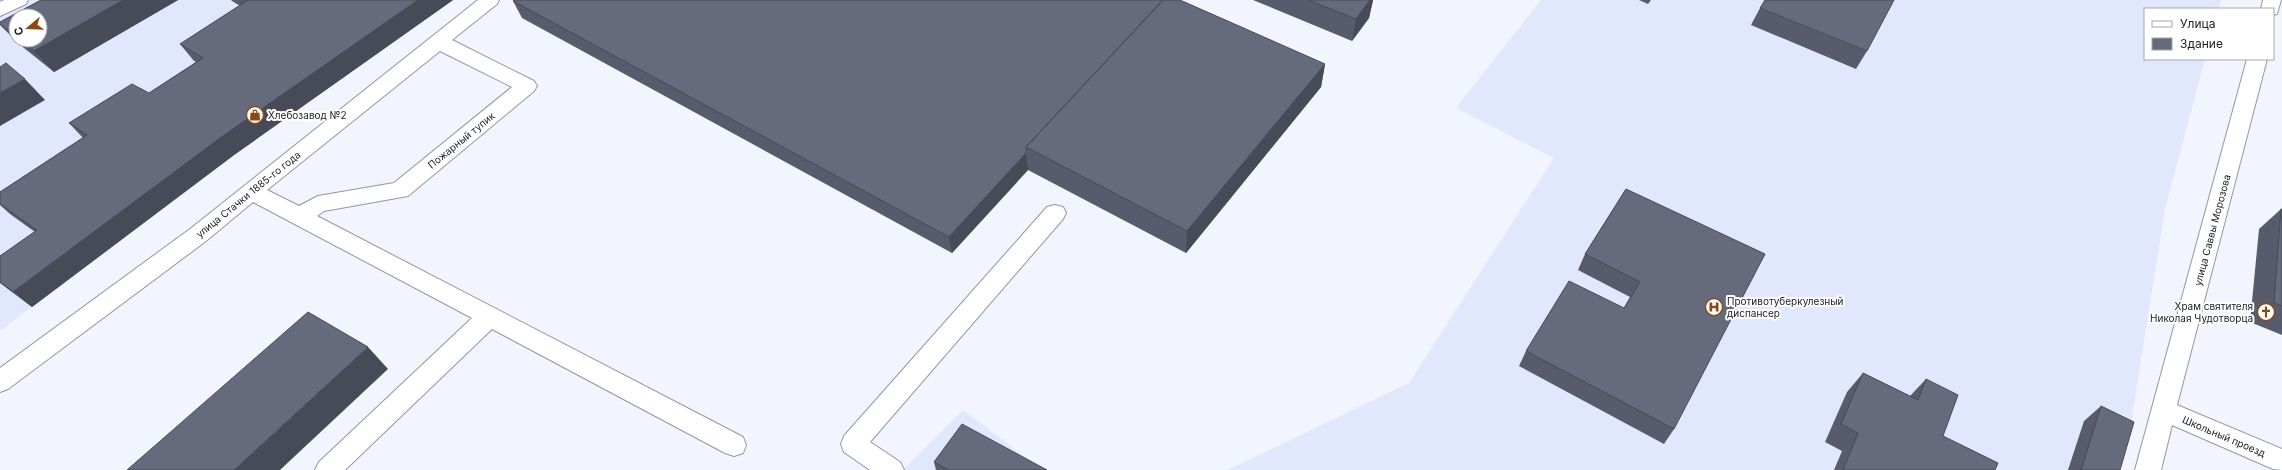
<svg xmlns="http://www.w3.org/2000/svg" width="2282" height="470" viewBox="0 0 2282 470" font-family="Inter,sans-serif">
	<style>
		.built { fill: #e1e8fe; fill-rule: evenodd }
		.lines { fill: none; stroke-linecap: round; stroke-linejoin: round }
		.minor-casing { stroke: #9196a9; stroke-width: 2 }
		.minor { fill: #fff; fill-rule: evenodd }
		.wall { fill: #575b6b; fill-rule: evenodd }
		.shaded-wall { fill: #474a57 }
		.building { fill: #656a7c; stroke: #474a57 }
		.labels { text-anchor: middle; stroke-width: 4; stroke-linejoin: round; paint-order: stroke }
		.poi-label { font-size: 10px; fill: #21232b; stroke: #fff; text-anchor: start }
		.street-label { font-size: 10px; fill: #21232b; stroke: #fff }
	</style>
	<rect width="100%" height="100%" fill="#f2f5fd"/>
	<path class="built" d="M 0,0 L 453,0 L 234,155 L 0,331 ZM 16,16 L 40,16 L 40,40 L 16,40 Z
		M 1541,0 L 2221,0 L 2219,9 L 2145,9 L 2145,59 L 2205,59 L 2165,209 L 2132,417 L 2116,470 L 1228,470 L 1409,383 L 1554,158 L 1456,108 Z
		M 963,410 L 1042,470 L 903,470 Z"/>
	<g class="lines">
		<g class="minor-casing">
			<path id="minor" d="M 4,0 L 28,0 L 26,4 L 0,16 L 0,2 Z
				M 478,0 L 499,0 L 497,4 L 452,40 L 534,81 L 537,86 L 534,91 L 408,196 L 324,211 L 317,216 L 743,437 L 746,445 L 743,453 L 734,456 L 725,453 L 492,329 L 345,470 L 315,470 L 319,462 L 472,318 L 253,202 L 206,241 L 8,389 L 0,392 L 0,368 L 190,229 ZM 440,51 L 512,87 L 394,183 L 318,196 L 299,206 L 267,190 Z
				M 2263,0 L 2281,0 L 2277,14 L 2273,15 L 2273,9 L 2261,9 Z
				M 2247,59 L 2267,59 L 2177,405 L 2282,449 L 2282,470 L 2273,469 L 2172,425 L 2161,470 L 2135,470 Z
				M 1055,205 L 1063,207 L 1066,213 L 1063,219 L 870,442 L 900,462 L 904,470 L 870,470 L 844,452 L 841,444 L 844,436 L 1047,207 Z"/>
		</g>
		<use href="#minor" class="minor"/>
	</g>
	<path class="wall" d="M 41,0 L 178,0 L 54,72 L 19,44 L 0,25 L 0,22 ZM 16,16 L 40,40 L 16,40 Z
		M 231,0 L 453,0 L 234,155 L 32,307 L 0,283 L 0,256 L 35,232 L 10,214 L 0,205 L 0,192 L 83,138 L 69,123 L 149,93 L 196,62 L 194,61 L 180,44 L 240,6 L 232,1 Z
		M 1253,0 L 1373,0 L 1369,18 L 1352,41 Z
		M 1639,0 L 1651,0 L 1648,4 Z
		M 513,1 L 1325,64 L 1321,87 L 1186,253 L 1028,170 L 952,253 L 522,18 Z
		M 1760,8 L 1867,51 L 1856,69 L 1751,25 Z
		M 1626,189 L 1674,429 L 1664,444 L 1519,366 L 1526,351 L 1624,308 L 1630,297 L 1578,270 L 1585,254 Z
		M 2281,209 L 2282,209 L 2282,335 L 2250,322 L 2259,229 Z
		M 1863,373 L 1910,396 L 1926,379 L 1943,436 L 1995,470 L 1834,470 L 1842,451 L 1825,442 L 1847,392 Z
		M 2101,406 L 2120,470 L 2068,470 L 2084,421 Z
		M 934,462 L 1047,470 L 936,470 Z"/>
	<path class="shaded-wall" d="M 123,0 L 178,0 L 54,72 L 34,51 Z
		M 418,0 L 453,0 L 234,155 L 32,307 L 13,292 L 220,138 Z
		M 1370,0 L 1373,0 L 1369,18 L 1352,41 L 1356,19 Z
		M 1325,64 L 1321,87 L 1186,253 L 1187,231 Z
		M 25,79 L 45,100 L 0,126 L 0,93 Z
		M 1026,153 L 1028,170 L 952,253 L 949,237 Z
		M 368,347 L 388,369 L 280,470 L 234,470 Z"/>
	<path class="building" d="M 41,0 L 123,0 L 34,51 L 20,40 L 40,40 L 40,16 L 16,16 L 16,37 L 0,24 L 0,22 Z
		M 248,0 L 418,0 L 220,138 L 13,292 L 0,282 L 0,256 L 37,230 L 0,204 L 0,192 L 87,135 L 69,123 L 132,84 L 149,93 L 203,58 L 180,44 Z
		M 515,0 L 1163,0 L 1026,147 L 1026,153 L 949,237 L 513,1 Z
		M 1163,0 L 1180,0 L 1325,64 L 1187,231 L 1026,147 Z
		M 1308,0 L 1370,0 L 1356,19 Z
		M 1765,0 L 1894,0 L 1867,51 L 1760,8 Z
		M 6,63 L 25,79 L 0,93 L 0,67 Z
		M 1626,189 L 1765,254 L 1674,429 L 1526,351 L 1569,281 L 1624,308 L 1640,282 L 1585,254 Z
		M 2281,209 L 2282,209 L 2282,306 L 2274,303 Z
		M 308,312 L 368,347 L 234,470 L 127,470 Z
		M 1863,373 L 1918,400 L 1926,379 L 1958,395 L 1943,436 L 1998,463 L 1995,470 L 1843,470 L 1858,433 L 1841,424 Z
		M 2101,406 L 2134,422 L 2120,470 L 2081,470 Z
		M 962,424 L 1047,470 L 949,470 L 934,462 Z"/>
	<defs>
		<g id="shop-ring" transform="scale(0.9)"><circle r="9.5" fill="#fff" stroke="#8b4a13" stroke-width="1.5"/><path d="M-5-2.5h2.3a2.7 3.5 0 0 1 5.4 0H5L5.5 6h-11ZM-1.5-2.5h3a1.5 2.3 0 0 0-3 0Z" fill="#8b4a13"/></g>
		<g id="hospital-ring" transform="scale(0.9)"><circle r="9.5" fill="#fff" stroke="#8b4a13" stroke-width="1.5"/><path d="M-5-5h3v3.5h4V-5h3V5h-3V1.5h-4V5h-3Z" fill="#8b4a13"/></g>
		<g id="church-ring" transform="scale(0.9)"><circle r="9.5" fill="#fff" stroke="#8b4a13" stroke-width="1.5"/><path d="M-1.2-6h2.4v3.5h3.3v2.4h-3.3V6h-2.4V-.1h-3.3v-2.4h3.3Z" fill="#8b4a13"/></g>
	</defs>
	<g fill-rule="evenodd">
		<use href="#shop-ring" x="255" y="115"/>
		<use href="#hospital-ring" x="1714" y="307"/>
		<use href="#church-ring" x="2266" y="312"/>
	</g>
	<g class="labels">
		<g class="poi-label">
			<text x="268" y="119">Хлебозавод №2</text>
			<text x="1727" y="305">Противотуберкулезный<tspan x="1727" dy="12">диспансер</tspan></text>
			<text x="2253" y="310" text-anchor="end">Храм святителя<tspan x="2253" dy="12">Николая Чудотворца</tspan></text>
		</g>
		<g class="street-label">
			<text transform="translate(461 140) rotate(-39)" y="4">Пожарный тупик</text>
			<text transform="translate(248 194) rotate(-39)" y="4">улица Стачки 1885-го года</text>
			<text transform="translate(2212 230) rotate(-75)" y="4">улица Саввы Морозова</text>
			<text transform="translate(2224 436) rotate(23)" y="4">Школьный проезд</text>
		</g>
	</g>
	<rect x="2144" y="8" width="130" height="52" fill="#ffffff" stroke="#a6a7aa"/>
	<rect x="2152" y="21" width="20" height="6" fill="#ffffff" stroke="#a6a7aa"/>
	<text x="2180" y="28" font-size="12" fill="#21232b">Улица</text>
	<rect x="2152" y="38" width="20" height="12" fill="#656a7c" stroke="#a6a7aa"/>
	<text x="2180" y="48" font-size="12" fill="#21232b">Здание</text>
	<g transform="translate(28 28) rotate(251)"><circle r="19" fill="#ffffff" stroke="#a6a7aa"/>
	<path d="M0-3L7 15L0 10L-7 15Z" fill="#8b4a13"/>
	<text y="-6" font-size="11" font-weight="bold" text-anchor="middle" fill="#21232b">С</text>
	</g>
</svg>
